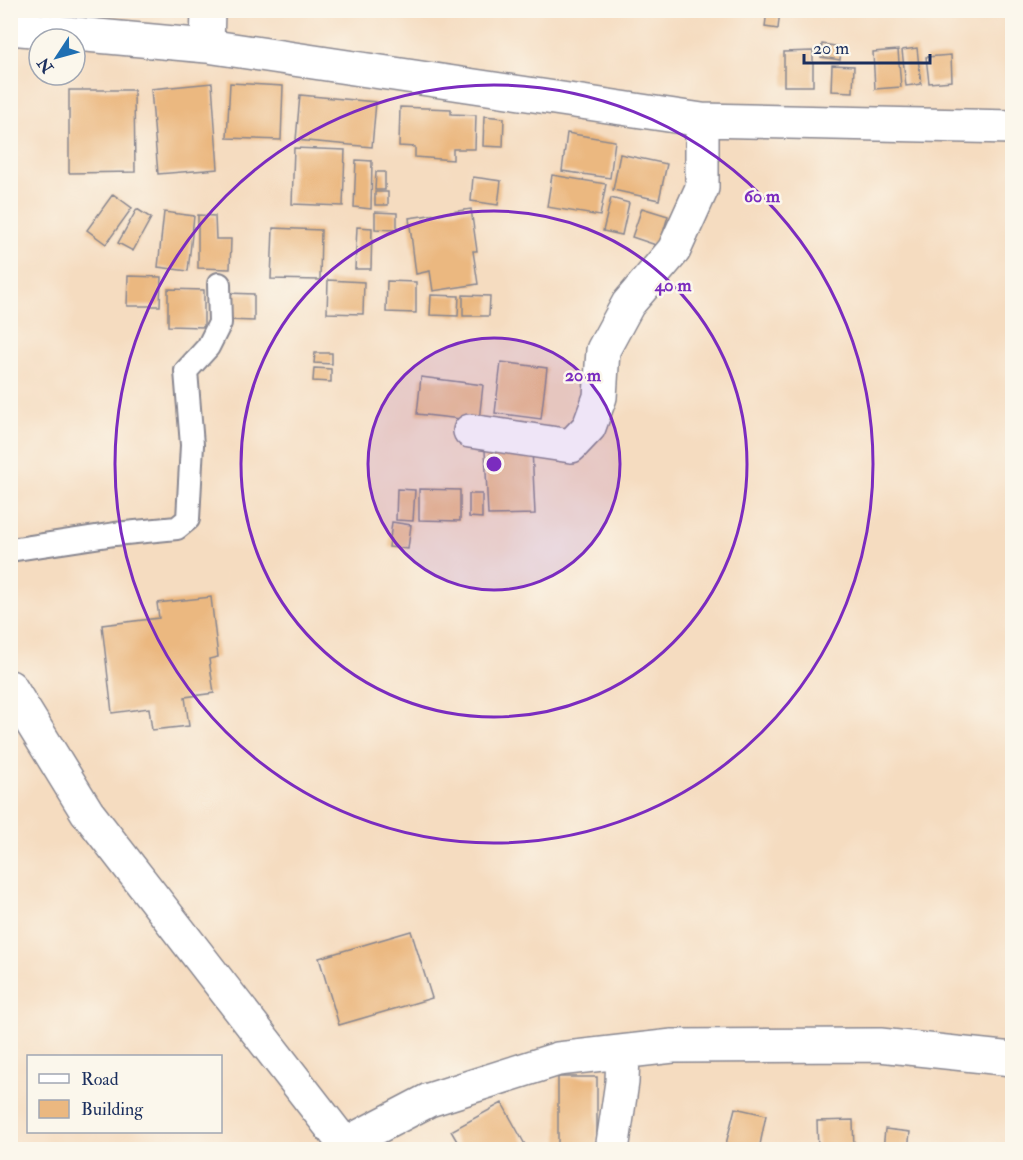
<svg xmlns="http://www.w3.org/2000/svg" width="1023" height="1160" viewBox="0 0 1023 1160" font-family="'IM FELL Double Pica',serif">
	<style>
		.building { fill: #ebb880 }
		.lines { fill: none; stroke-linecap: round; stroke-linejoin: round }
		.lane-casing { stroke: #88868f; stroke-width: 26 }
		.street-casing { stroke: #88868f; stroke-width: 36 }
		.lane { stroke: #fff; stroke-width: 22 }
		.street { stroke: #fff; stroke-width: 33 }
		.ring { fill: none; stroke: #7b2cbf; stroke-width: 3 }
		.centre { fill: #7b2cbf; stroke: #fbf7ec; stroke-width: 3 }
		.ring-label { font-size: 18px; text-anchor: middle; font-weight: bold; fill: #7b2cbf; stroke: #fbf7ec; stroke-width: 5; stroke-linejoin: round; paint-order: stroke }
	</style>
	<rect width="100%" height="100%" fill="#fbf7ec"/>
	<filter id="ink" filterUnits="userSpaceOnUse"><feTurbulence type="fractalNoise" baseFrequency=".0167" numOctaves="2"/><feDisplacementMap in="SourceGraphic" scale="12" xChannelSelector="R" yChannelSelector="G"/><feConvolveMatrix kernelMatrix="1 2 1 2 8 2 1 2 1" color-interpolation-filters="sRGB"/></filter>
	<filter id="wash" filterUnits="userSpaceOnUse"><feTurbulence type="fractalNoise" baseFrequency=".008" numOctaves="4" result="noise"/><feDisplacementMap in="SourceGraphic" scale="24" xChannelSelector="R" yChannelSelector="G"/><feGaussianBlur stdDeviation="1.35" result="paint"/><feColorMatrix in="noise" values="0 0 0 0 0 0 0 0 0 0 0 0 0 0 0 0 0 1.4 0 .05"/><feComposite in="paint" operator="in"/></filter>
	<g filter="url(#wash)">
		<rect width="100%" height="100%" fill="#f5dcc0"/>
		<g id="blocks">
			<path class="building" d="M 767,10 L 780,10 L 778,29 L 765,27 Z
				M 822,44 L 841,47 L 840,60 L 821,57 Z
				M 917,48 L 921,84 L 906,86 L 902,50 Z
				M 898,50 L 901,87 L 875,89 L 873,52 Z
				M 813,51 L 813,86 L 784,86 L 784,52 Z
				M 951,55 L 952,81 L 929,83 L 926,57 Z
				M 832,65 L 854,66 L 853,92 L 831,91 Z
				M 212,83 L 218,169 L 158,174 L 151,89 Z
				M 230,83 L 283,86 L 281,140 L 227,138 Z
				M 69,90 L 134,90 L 135,172 L 69,173 Z
				M 300,95 L 376,102 L 372,147 L 296,140 Z
				M 400,107 L 451,109 L 451,114 L 476,115 L 475,149 L 453,149 L 453,160 L 415,157 L 415,147 L 399,146 Z
				M 484,116 L 504,118 L 503,147 L 483,146 Z
				M 567,133 L 615,141 L 610,178 L 562,171 Z
				M 294,148 L 345,150 L 343,206 L 292,204 Z
				M 620,154 L 667,164 L 659,200 L 613,190 Z
				M 356,160 L 372,161 L 371,209 L 354,207 Z
				M 376,172 L 385,172 L 385,190 L 375,190 Z
				M 552,175 L 606,184 L 600,216 L 547,207 Z
				M 473,177 L 501,181 L 498,205 L 471,201 Z
				M 375,192 L 388,192 L 388,205 L 375,205 Z
				M 113,194 L 132,208 L 106,244 L 87,230 Z
				M 611,198 L 629,203 L 622,235 L 603,231 Z
				M 642,208 L 668,216 L 659,246 L 632,237 Z
				M 137,209 L 151,218 L 133,251 L 118,243 Z
				M 471,209 L 477,251 L 473,251 L 478,284 L 433,291 L 430,271 L 416,274 L 409,218 Z
				M 164,212 L 194,216 L 188,271 L 158,267 Z
				M 375,212 L 397,213 L 397,230 L 375,229 Z
				M 198,215 L 215,216 L 216,239 L 231,239 L 230,269 L 198,268 Z
				M 357,227 L 372,228 L 371,269 L 355,269 Z
				M 273,228 L 321,230 L 320,280 L 271,279 Z
				M 128,276 L 161,277 L 160,306 L 127,306 Z
				M 328,280 L 364,282 L 363,314 L 327,313 Z
				M 387,281 L 416,282 L 416,313 L 386,312 Z
				M 168,289 L 204,290 L 204,327 L 168,326 Z
				M 227,293 L 254,294 L 254,321 L 227,320 Z
				M 431,295 L 459,296 L 458,316 L 430,315 Z
				M 463,295 L 490,296 L 489,316 L 463,316 Z
				M 315,353 L 332,353 L 332,364 L 314,363 Z
				M 501,362 L 547,368 L 541,419 L 495,413 Z
				M 314,368 L 331,369 L 331,382 L 313,381 Z
				M 421,377 L 483,385 L 479,421 L 417,414 Z
				M 532,448 L 535,514 L 488,515 L 485,450 Z
				M 397,489 L 415,490 L 413,521 L 396,520 Z
				M 419,489 L 460,490 L 460,521 L 419,520 Z
				M 469,494 L 482,494 L 482,518 L 469,517 Z
				M 392,522 L 411,525 L 408,549 L 389,547 Z
				M 211,597 L 218,657 L 209,659 L 214,693 L 185,697 L 189,726 L 152,730 L 149,708 L 112,713 L 102,625 L 159,618 L 157,603 Z
				M 411,931 L 432,998 L 339,1025 L 319,958 Z
				M 558,1077 L 597,1077 L 597,1150 L 558,1150 Z
				M 502,1103 L 528,1150 L 462,1150 L 451,1131 Z
				M 735,1108 L 766,1115 L 759,1150 L 726,1144 Z
				M 853,1120 L 854,1150 L 818,1150 L 817,1121 Z
				M 885,1129 L 910,1132 L 908,1150 L 883,1150 Z"/>
		</g>
	</g>
	<g filter="url(#ink)">
		<use href="#blocks" fill-opacity="0" stroke="#88868f" stroke-width="1.5"/>
		<g class="lines">
			<g class="lane-casing">
				<path id="lane" d="M 10,550 L 115,534 L 177,528 L 188,519 L 192,445 L 186,371 L 208,347 L 220,323 L 219,284"/>
			</g>
			<g class="street-casing">
				<path id="street" d="M 10,28 L 207,46 L 702,120 L 1012,127
					M 207,46 L 208,10
					M 470,431 L 571,446 L 589,427 L 600,397 L 603,350 L 628,304 L 674,250 L 702,188 L 702,120
					M 10,687 L 87,812 L 349,1150
					M 345,1144 L 429,1100 L 558,1059 L 673,1046 L 880,1045 L 1012,1059
					M 612,1150 L 622,1082 L 623,1052"/>
			</g>
			<use href="#lane" class="lane"/>
			<use href="#street" class="street"/>
		</g>
	</g>
	<circle cx="494" cy="464" r="126" fill="#7b2cbf" fill-opacity=".12"/>
	<g class="ring">
		<circle cx="494" cy="464" r="126"/>
		<circle cx="494" cy="464" r="253"/>
		<circle cx="494" cy="464" r="379"/>
	</g>
	<circle cx="494" cy="464" r="9" class="centre"/>
	<g class="ring-label">
		<text x="762" y="202">60 m</text>
		<text x="673" y="291">40 m</text>
		<text x="583" y="381">20 m</text>
	</g>
	<rect width="1023" height="1160" fill="none" stroke="#fbf7ec" stroke-width="36"/>
	<rect x="27" y="1055" width="195" height="78" fill="#fbf7ec" stroke="#a1a7b3" stroke-width="1.5"/>
	<rect x="39" y="1074" width="30" height="9" fill="#ffffff" stroke="#a1a7b3" stroke-width="1.5"/>
	<text x="81" y="1085" font-size="18" fill="#1b2f5e">Road</text>
	<rect x="39" y="1100" width="30" height="18" fill="#ebb880" stroke="#a1a7b3" stroke-width="1.5"/>
	<text x="81" y="1115" font-size="18" fill="#1b2f5e">Building</text>
	<g transform="translate(57 57) rotate(234)"><circle r="28" fill="#fbf7ec" stroke="#a1a7b3" stroke-width="1.5"/>
	<path d="M0-4.5L10 22L0 15L-10 22Z" fill="#1f6fb2"/>
	<text y="-9" font-size="16" font-weight="bold" text-anchor="middle" fill="#1b2f5e">N</text>
	</g>
	<path d="M804 54v9h126v-9" fill="none" stroke="#1b2f5e" stroke-width="3"/>
	<text x="813" y="54" font-size="18" fill="#1b2f5e" stroke="#fbf7ec" stroke-width="4.5" paint-order="stroke">20 m</text>
</svg>
